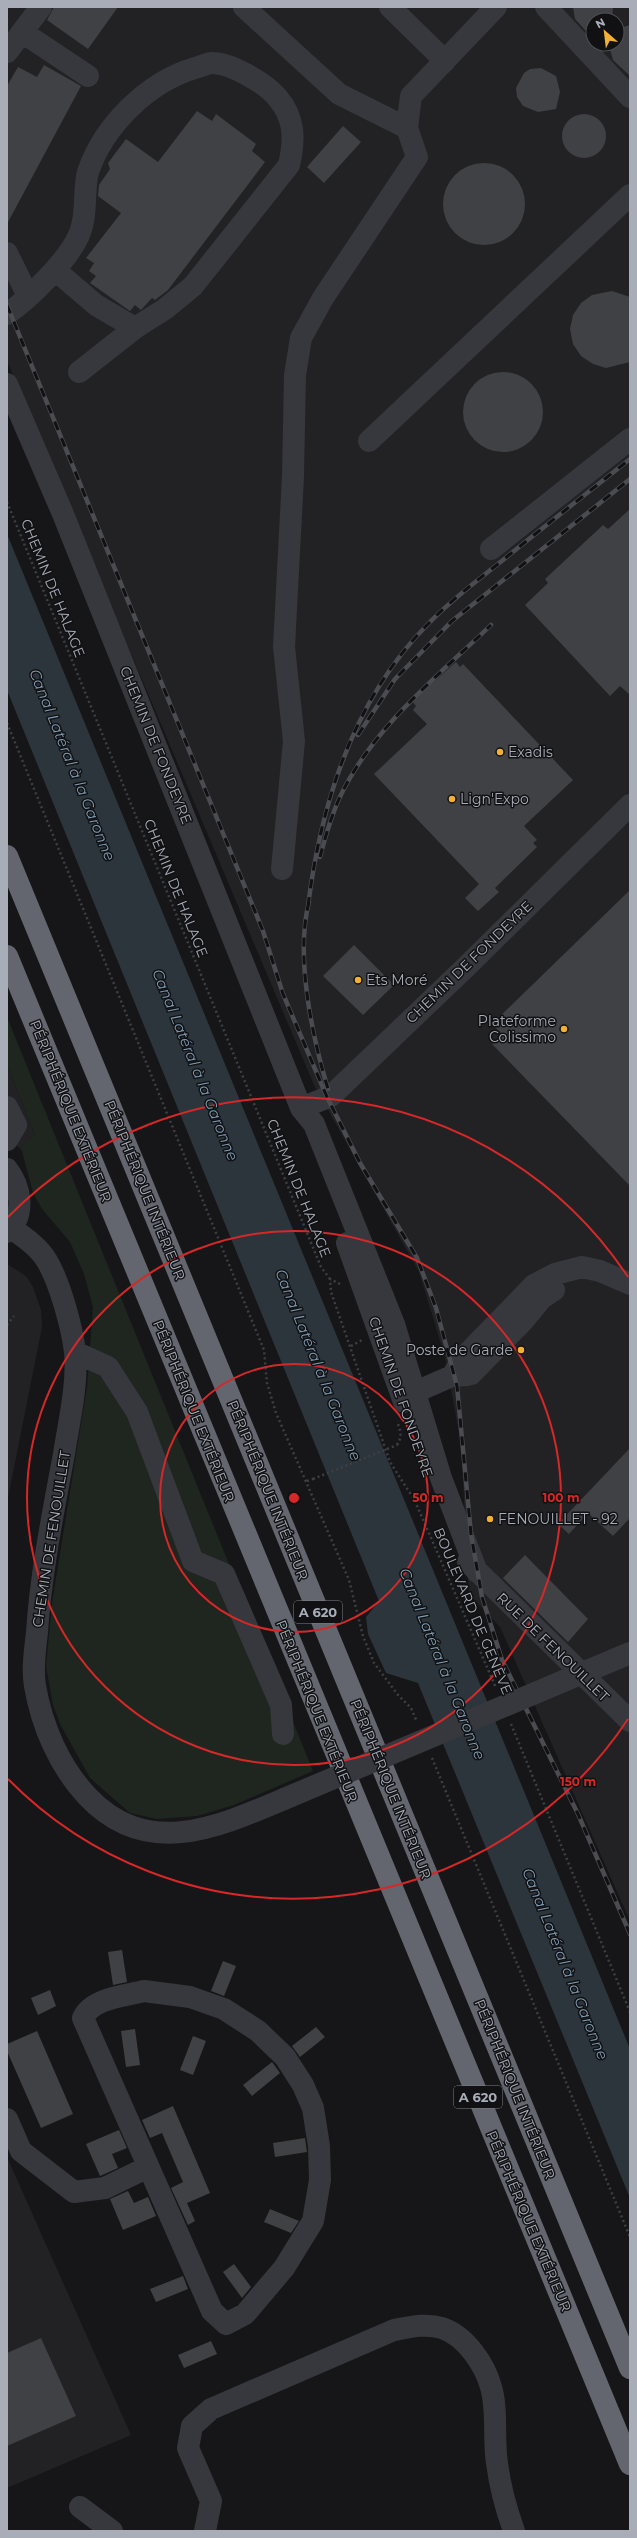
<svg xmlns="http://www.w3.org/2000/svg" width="637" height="2538" viewBox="0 0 637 2538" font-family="Montserrat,sans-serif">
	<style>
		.built { fill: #222225; fill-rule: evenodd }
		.green { fill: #1e261f }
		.water { fill: #2c353c }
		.building { fill: #404145 }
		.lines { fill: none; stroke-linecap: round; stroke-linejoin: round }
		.path { stroke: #3d3f44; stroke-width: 2.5; stroke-dasharray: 2 3; stroke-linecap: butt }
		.minor { stroke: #37383d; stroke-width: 22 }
		.highway { stroke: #63666e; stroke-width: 22 }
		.rail-casing { stroke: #4a4c52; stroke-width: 4.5 }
		.rail { stroke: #111113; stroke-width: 3; stroke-dasharray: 9; stroke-linecap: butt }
		.path-bridge { stroke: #3d3f44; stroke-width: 2.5; stroke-dasharray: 2 3; stroke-linecap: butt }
		.minor-bridge { stroke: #37383d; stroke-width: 22 }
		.ring { fill: none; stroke: #d62828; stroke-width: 2 }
		.poi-dot { fill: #f2b134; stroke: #111113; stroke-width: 1.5 }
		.labels { text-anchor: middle; stroke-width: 3; stroke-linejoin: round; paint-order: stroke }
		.shield { fill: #111113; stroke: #7b7e86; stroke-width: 1 }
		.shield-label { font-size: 13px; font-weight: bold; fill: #a8adb8 }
		.street-label { font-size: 14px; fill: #a8adb8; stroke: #111113 }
		.poi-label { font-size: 14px; fill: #a8adb8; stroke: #111113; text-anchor: start }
		.water-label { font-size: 15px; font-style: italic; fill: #7f9bb3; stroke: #111113 }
		.centre { fill: #d62828; stroke: #111113; stroke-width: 2 }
		.ring-label { font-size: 12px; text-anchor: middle; font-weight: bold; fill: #d62828; stroke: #111113; stroke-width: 3; stroke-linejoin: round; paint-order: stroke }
	</style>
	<rect width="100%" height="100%" fill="#161618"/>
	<path class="built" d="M 7,7 L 630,7 L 630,1921 L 500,1627 L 469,1594 L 461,1444 L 445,1357 L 419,1272 L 314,1085 L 7,361 ZM 593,20 L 617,20 L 617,44 L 593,44 Z
		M 7,1065 L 35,1135 L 22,1150 L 7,1138 Z
		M 7,1264 L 26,1276 L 33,1287 L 41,1310 L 42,1327 L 7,1503 Z
		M 7,2157 L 131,2435 L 7,2488 Z"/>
	<path class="green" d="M 7,1017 L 313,1771 L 234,1805 L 197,1816 L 157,1819 L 130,1813 L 90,1778 L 60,1724 L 53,1705 L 46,1666 L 52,1603 L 87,1387 L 93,1307 L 84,1274 L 70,1242 L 42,1209 L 33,1193 L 21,1147 L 35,1135 L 7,1065 Z"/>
	<path class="water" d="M 7,534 L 630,2049 L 630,2198 L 418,1683 L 386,1673 L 368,1634 L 366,1617 L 379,1601 L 7,690 Z"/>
	<path class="building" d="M 54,7 L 118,7 L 88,49 L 47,20 Z
		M 573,7 L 613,7 L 612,20 L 593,20 L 593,32 L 585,30 L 575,19 Z
		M 630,25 L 630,76 L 613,60 L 610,49 L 610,44 L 617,44 L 617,29 Z
		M 44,65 L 81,86 L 7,224 L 7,86 L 18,67 L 37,77 Z
		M 541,68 L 556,76 L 560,92 L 556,109 L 538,112 L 523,106 L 517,97 L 516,88 L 524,73 L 530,69 Z
		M 197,111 L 212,121 L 216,114 L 256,144 L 252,151 L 265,162 L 168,290 L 155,300 L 152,298 L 141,310 L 135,305 L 130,311 L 90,283 L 96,276 L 89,271 L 94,263 L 86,258 L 121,213 L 98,196 L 99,185 L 110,169 L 108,163 L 126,139 L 158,162 Z
		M562 136a22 22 0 1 1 44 0a22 22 0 1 1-44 0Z
		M 343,126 L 361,142 L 324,183 L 307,167 Z
		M443 204a41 41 0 1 1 82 0a41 41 0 1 1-82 0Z
		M 612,291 L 630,297 L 630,362 L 606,368 L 593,364 L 581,356 L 573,344 L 570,329 L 573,315 L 581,303 L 592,295 Z
		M463 412a40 40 0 1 1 80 0a40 40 0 1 1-80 0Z
		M 630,509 L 630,695 L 620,686 L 610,696 L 525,605 L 548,583 L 545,579 L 603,525 L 608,529 Z
		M 456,662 L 460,667 L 463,664 L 573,780 L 524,826 L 537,840 L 533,843 L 537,847 L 495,888 L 499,892 L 478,911 L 465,898 L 479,884 L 374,774 L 427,724 L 413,710 L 416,706 L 412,701 Z
		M 630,890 L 630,1186 L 492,1044 L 502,1034 L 492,1024 Z
		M 354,945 L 394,985 L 363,1015 L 323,976 Z
		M 630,1448 L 630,1518 L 613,1536 L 588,1513 L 569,1534 L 558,1524 Z
		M 525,1555 L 588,1619 L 568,1642 L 503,1578 Z
		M 122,1950 L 127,1982 L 113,1985 L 108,1952 Z
		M 223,1961 L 236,1966 L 224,1996 L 211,1991 Z
		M 50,1990 L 56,2006 L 38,2015 L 31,1998 Z
		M 316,2027 L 325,2037 L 300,2057 L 292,2046 Z
		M 135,2029 L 140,2065 L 126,2067 L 121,2031 Z
		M 37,2031 L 73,2114 L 41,2128 L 7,2051 L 7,2044 Z
		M 193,2036 L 206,2041 L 193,2075 L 180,2070 Z
		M 272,2062 L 280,2073 L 252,2096 L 243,2085 Z
		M 173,2106 L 210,2193 L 187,2203 L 195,2221 L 188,2225 L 171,2188 L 183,2182 L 162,2133 L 150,2138 L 142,2120 Z
		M 119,2130 L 127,2148 L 112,2154 L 118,2168 L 100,2176 L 86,2144 Z
		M 305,2138 L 307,2152 L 275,2157 L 273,2143 Z
		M 128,2191 L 134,2203 L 148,2197 L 156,2216 L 123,2230 L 110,2199 Z
		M 270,2209 L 299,2221 L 291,2233 L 264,2222 Z
		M 234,2264 L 251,2287 L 242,2298 L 223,2272 Z
		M 183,2276 L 188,2289 L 156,2302 L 150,2289 Z
		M 41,2338 L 76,2416 L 7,2446 L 7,2353 Z
		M 211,2341 L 217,2354 L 184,2368 L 178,2355 Z"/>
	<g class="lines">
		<path class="path" d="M 7,502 L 321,1267 L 330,1279
			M 7,723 L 264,1350 L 267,1383 L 276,1413 L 349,1580 L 363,1636 L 374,1663 L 398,1695 L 411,1708 L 417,1722
			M 340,1284 L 330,1279 L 331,1292 L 390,1462 L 415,1501 L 496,1688
			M 7,1325 L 14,1316
			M 351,1346 L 362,1340
			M 397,1445 C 403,1436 400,1430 397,1421
			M 307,1481 L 313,1479
			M 511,1724 L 630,2012
			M 432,1758 L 630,2237"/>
		<path class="minor" d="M 244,7 L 339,94 L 407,128
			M 390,7 L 445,61
			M 546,7 L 630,97
			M 22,32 L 88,76
			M 7,52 L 41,7
			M 7,253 L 28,296
			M 55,270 L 96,305 L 135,328
			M 7,314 C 29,299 67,261 78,237 C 88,217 83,190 88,172 C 104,125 148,82 195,68 C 200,67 207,63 212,63 C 231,63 265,83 277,97 C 295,118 295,139 289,165 L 193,286 L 165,309 L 135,328 L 79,372
			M 7,384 L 63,514 L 301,1108 L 314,1124 L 394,1324 L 441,1478 L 477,1572
			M 369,441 L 630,195
			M 491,549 L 630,439
			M 282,869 L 294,741 L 284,647 L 293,476 L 295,375 L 301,338 L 323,298 L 417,157 L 407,128 L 411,96 L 496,7
			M 7,1107 L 16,1125 L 7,1140
			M 301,1108 L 331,1096 L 467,966 L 630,805
			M 7,1169 C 21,1187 26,1215 7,1232
			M 11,1228 C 24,1237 39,1247 47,1261 C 60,1283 72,1327 75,1352 C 78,1384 69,1421 64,1454 C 53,1513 41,1572 37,1632 C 35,1650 32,1669 35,1686 C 42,1726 59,1766 87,1796 C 146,1859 216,1828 284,1799
			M 347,1243 L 404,1402
			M 75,1352 L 108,1367 L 137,1412 L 193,1561 L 224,1574 L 281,1705 L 283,1734
			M 471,1374 L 523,1321 L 541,1299 L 554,1290
			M 452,1376 L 464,1357 L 534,1285 L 555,1274 L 582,1267 L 600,1271 L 630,1284
			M 404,1397 L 452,1376 L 467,1375
			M 468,1562 L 630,1721
			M 144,1991 L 190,1997 L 224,2009 L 258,2031 L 285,2057 L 303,2085 L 313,2108 L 319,2146 L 320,2180 L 313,2221 L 284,2268 L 245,2314 L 226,2324 L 212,2311 L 83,2018 C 92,1998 125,1996 144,1991 Z
			M 7,2119 L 21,2151 L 74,2192 L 105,2188 L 148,2167
			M 80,2507 L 112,2531
			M 205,2531 L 211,2501 L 188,2448 L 192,2426 L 211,2409 L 394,2330 C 410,2327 426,2323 442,2328 C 466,2336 485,2365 491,2387 C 498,2411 493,2439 497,2463 C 500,2487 506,2509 514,2531"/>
		<path class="highway" d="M 7,856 L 630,2368
			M 7,956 L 630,2464"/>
		<g class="rail-casing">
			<path id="rail" d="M 7,305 L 263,931 L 283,994 L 327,1097 L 360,1163 L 417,1258 L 436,1308 L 457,1386 L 471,1534 L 482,1597 L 502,1660 L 578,1814 L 630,1934
				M 358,735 L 395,679 L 452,621 L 630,479
				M 320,857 C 325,838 331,817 339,799 C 371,729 437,677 491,625
				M 309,902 C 295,956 312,1036 328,1089
				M 308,906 C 321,803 353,699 429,623 C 450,601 474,583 498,564 C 541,529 586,494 630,459"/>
		</g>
		<use href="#rail" class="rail"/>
		<path class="path-bridge" d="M 313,1479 L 397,1445"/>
		<path class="minor-bridge" d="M 284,1799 L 630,1653"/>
	</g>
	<g class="ring">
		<circle cx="294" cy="1498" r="134"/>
		<circle cx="294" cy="1498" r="267"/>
		<path d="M628 1719A401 401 0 0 1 8 1779M8 1217A401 401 0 0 1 628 1277"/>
	</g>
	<g class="poi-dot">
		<circle cx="500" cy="752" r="4"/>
		<circle cx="452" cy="799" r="4"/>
		<circle cx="358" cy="980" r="4"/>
		<circle cx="564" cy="1029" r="4"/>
		<circle cx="521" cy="1350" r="4"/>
		<circle cx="490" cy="1519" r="4"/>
	</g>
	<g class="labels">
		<g class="shield">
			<rect x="294" y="1601" width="48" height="22" rx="3"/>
			<rect x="454" y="2086" width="48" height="22" rx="3"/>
		</g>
		<g class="shield-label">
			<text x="318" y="1617">A 620</text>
			<text x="478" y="2102">A 620</text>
		</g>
		<g class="street-label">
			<text transform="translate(53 588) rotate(68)" y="5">CHEMIN DE HALAGE</text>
			<text transform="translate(156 745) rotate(68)" y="5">CHEMIN DE FONDEYRE</text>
			<text transform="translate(176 888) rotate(68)" y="5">CHEMIN DE HALAGE</text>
			<text transform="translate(469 962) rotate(-44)" y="5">CHEMIN DE FONDEYRE</text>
			<text transform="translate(71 1111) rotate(68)" y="5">PÉRIPHÉRIQUE EXTÉRIEUR</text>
			<text transform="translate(299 1188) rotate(68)" y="5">CHEMIN DE HALAGE</text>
			<text transform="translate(145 1190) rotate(68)" y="5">PÉRIPHÉRIQUE INTÉRIEUR</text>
			<text transform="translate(401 1397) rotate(71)" y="5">CHEMIN DE FONDEYRE</text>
			<text transform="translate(194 1411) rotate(68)" y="5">PÉRIPHÉRIQUE EXTÉRIEUR</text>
			<text transform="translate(268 1490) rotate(68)" y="5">PÉRIPHÉRIQUE INTÉRIEUR</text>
			<text transform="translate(51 1539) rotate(-81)" y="5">CHEMIN DE FENOUILLET</text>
			<text transform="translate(473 1611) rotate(67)" y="5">BOULEVARD DE GENÈVE</text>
			<text transform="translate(553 1647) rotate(44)" y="5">RUE DE FENOUILLET</text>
			<text transform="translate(317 1711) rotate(68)" y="5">PÉRIPHÉRIQUE EXTÉRIEUR</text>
			<text transform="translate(391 1789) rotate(68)" y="5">PÉRIPHÉRIQUE INTÉRIEUR</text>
			<text transform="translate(515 2089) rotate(68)" y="5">PÉRIPHÉRIQUE INTÉRIEUR</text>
			<text transform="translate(529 2221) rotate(67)" y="5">PÉRIPHÉRIQUE EXTÉRIEUR</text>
		</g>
		<g class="poi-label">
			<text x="508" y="757">Exadis</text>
			<text x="460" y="804">Lign'Expo</text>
			<text x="366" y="985">Ets Moré</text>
			<text x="556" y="1026" text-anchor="end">Plateforme<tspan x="556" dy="16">Colissimo</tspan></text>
			<text x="513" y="1355" text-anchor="end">Poste de Garde</text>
			<text x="498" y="1524">FENOUILLET - 92</text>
		</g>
		<g class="water-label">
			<text transform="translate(72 765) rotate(68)" y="5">Canal Latéral à la Garonne</text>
			<text transform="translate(195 1065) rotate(68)" y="5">Canal Latéral à la Garonne</text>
			<text transform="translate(318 1365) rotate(68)" y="5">Canal Latéral à la Garonne</text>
			<text transform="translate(442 1664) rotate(68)" y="5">Canal Latéral à la Garonne</text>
			<text transform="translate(565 1964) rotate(68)" y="5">Canal Latéral à la Garonne</text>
		</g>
	</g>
	<circle cx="294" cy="1498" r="6" class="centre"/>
	<g class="ring-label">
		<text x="428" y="1502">50 m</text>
		<text x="561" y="1502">100 m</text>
		<text x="578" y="1786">150 m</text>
	</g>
	<rect width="637" height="2538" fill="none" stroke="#a8adb8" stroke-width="16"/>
	<g transform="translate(605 32) rotate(332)"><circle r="19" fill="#111113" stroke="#4d4f55"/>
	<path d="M0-3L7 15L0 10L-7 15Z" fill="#f2b134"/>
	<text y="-6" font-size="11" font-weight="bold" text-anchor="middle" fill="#a8adb8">N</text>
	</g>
</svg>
